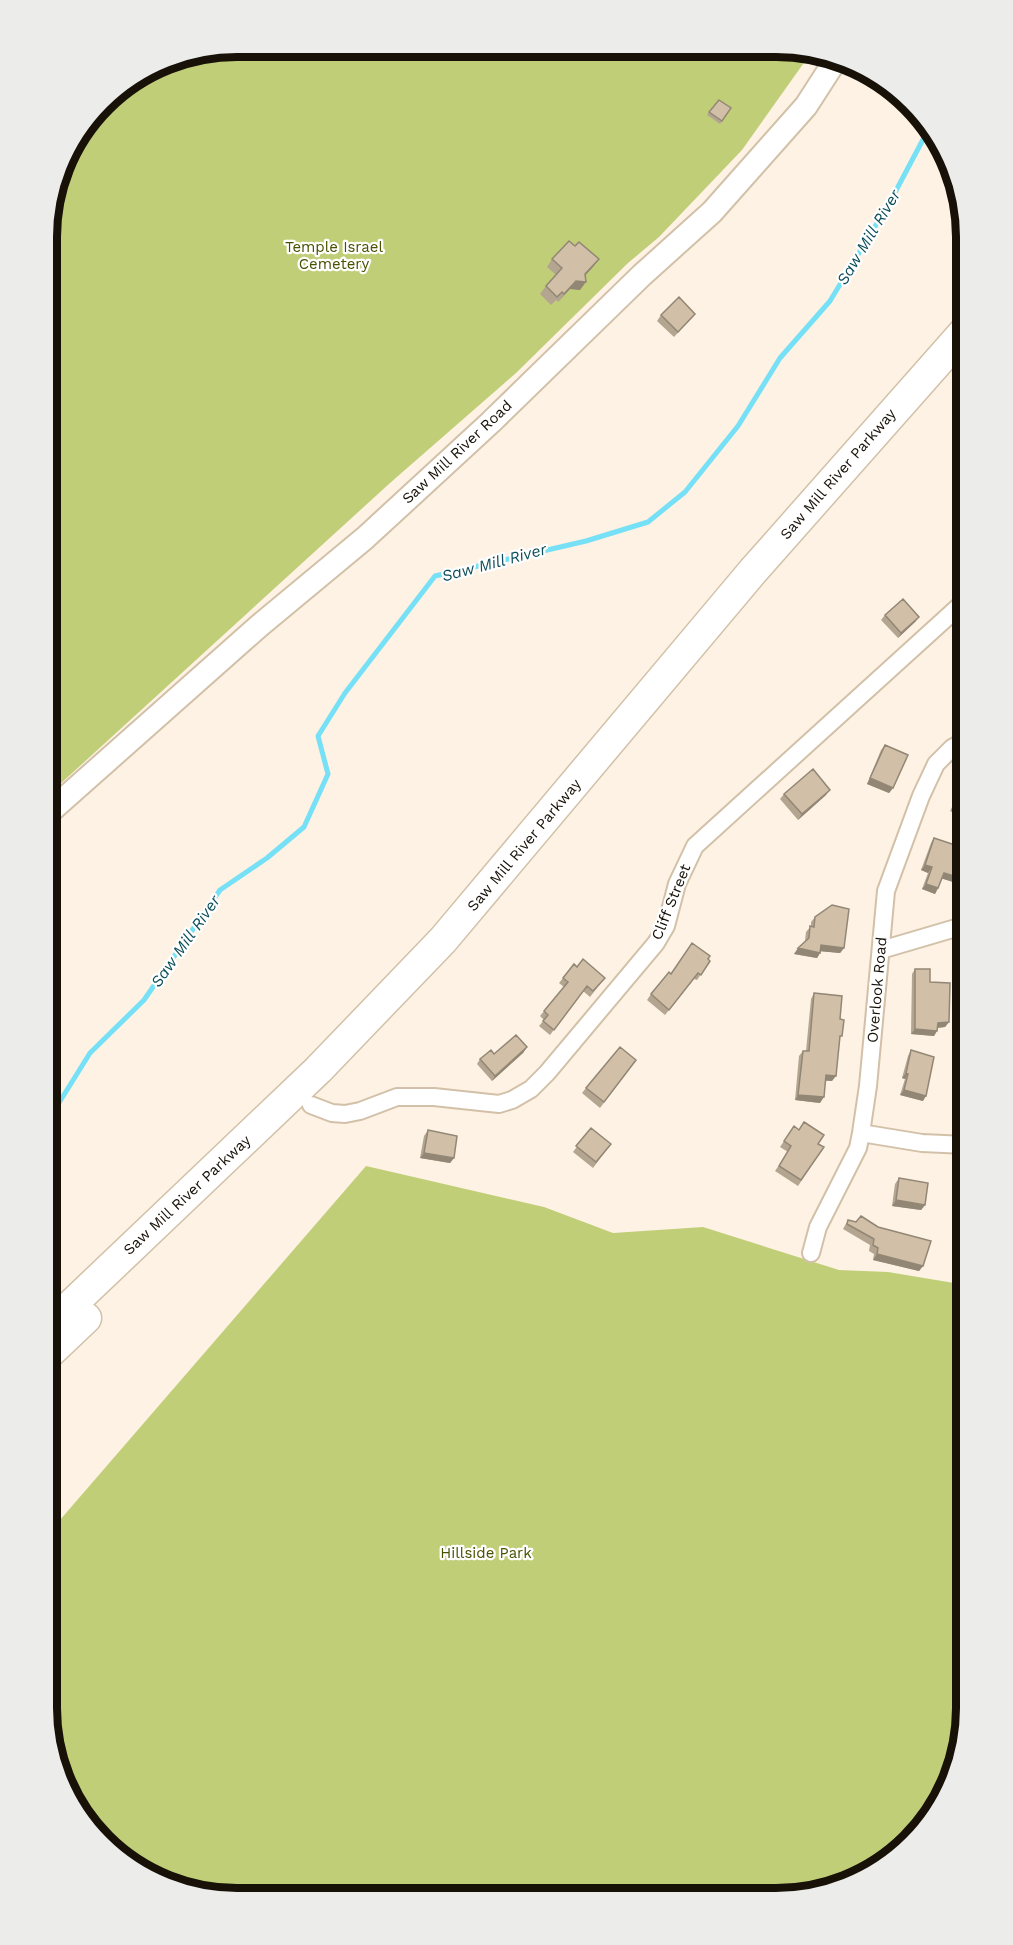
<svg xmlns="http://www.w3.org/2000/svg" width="1013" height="1945" viewBox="0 0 1013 1945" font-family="'Work Sans',sans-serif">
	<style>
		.green { fill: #c1ce78 }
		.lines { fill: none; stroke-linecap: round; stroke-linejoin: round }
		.stream { stroke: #76e0f6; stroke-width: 5 }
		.street-casing { stroke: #d2c1a8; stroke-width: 20 }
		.secondary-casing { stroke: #d2c1a8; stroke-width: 26 }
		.highway-casing { stroke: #d2c1a8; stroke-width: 33 }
		.street { stroke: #fff; stroke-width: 16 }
		.secondary { stroke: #fff; stroke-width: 22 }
		.highway { stroke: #fff; stroke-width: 30 }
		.wall { fill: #b4a590 }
		.shaded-wall { fill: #928675 }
		.building { fill: #d1c0a7; stroke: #928675; stroke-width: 1.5 }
		.labels { text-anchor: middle; stroke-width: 4.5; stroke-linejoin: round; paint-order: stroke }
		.park-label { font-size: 15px; fill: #4a5100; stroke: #fff }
		.street-label { font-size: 15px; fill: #171108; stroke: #fff }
		.water-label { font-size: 16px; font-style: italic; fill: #0b4d58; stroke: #fff }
		.rim { fill: none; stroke: #171108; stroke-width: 8 }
	</style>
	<rect width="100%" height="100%" fill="#fdf2e3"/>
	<path class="green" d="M 237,47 L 813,50 L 742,150 L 659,237 L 628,263 L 516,373 L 390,483 L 47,796 L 48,212 L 66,152 L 111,94 L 164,61 Z
		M 366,1166 L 544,1207 L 613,1233 L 703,1227 L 839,1270 L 888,1272 L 966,1285 L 966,1721 L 952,1781 L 927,1824 L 882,1866 L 837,1889 L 776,1898 L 212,1897 L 164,1884 L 112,1851 L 56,1769 L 47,1708 L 47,1535 Z"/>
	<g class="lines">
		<path class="stream" d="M 47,1122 L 90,1053 L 144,1000 L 220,890 L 267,858 L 304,827 L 328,774 L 318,736 L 345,693 L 435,576 L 586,541 L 648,522 L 685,492 L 738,426 L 780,358 L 830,301 L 891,200 L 927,132"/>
		<g class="street-casing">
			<path id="street" d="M 881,950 L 966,925
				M 311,1105 L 332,1113 L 345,1114 L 360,1111 L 397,1097 L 434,1097 L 499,1104 L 512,1100 L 531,1089 L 547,1073 L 656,943 L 666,926 L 677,884 L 695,846 L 966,600
				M 861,1133 L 922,1143 L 966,1145
				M 811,1253 L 818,1227 L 858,1148 L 861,1133 L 868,1086 L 886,891 L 921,796 L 936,764 L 952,748 L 966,740"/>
		</g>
		<g class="secondary-casing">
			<path id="secondary" d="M 47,814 L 259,626 L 365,538 L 491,422 L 642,275 L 712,212 L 806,106 L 835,61"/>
		</g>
		<g class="highway-casing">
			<path id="highway" d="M 47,1328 L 318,1070 L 443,940 L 753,571 L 966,330
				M 47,1355 L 86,1318"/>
		</g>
		<use href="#street" class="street"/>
		<use href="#secondary" class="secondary"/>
		<use href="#highway" class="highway"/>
	</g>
	<path class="wall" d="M 719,100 L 731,108 L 720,124 L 707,115 Z
		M 575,246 L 599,259 L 585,276 L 580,290 L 570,289 L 558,302 L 556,300 L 551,305 L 540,294 L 546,286 L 556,275 L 547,267 L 552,259 Z
		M 695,314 L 691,319 L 674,337 L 657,321 L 661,315 Z
		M 885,615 L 919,617 L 915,622 L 898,638 L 881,620 Z
		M 966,674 L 966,688 L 964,678 Z
		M 885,745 L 893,788 L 889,793 L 867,784 L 881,750 Z
		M 964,779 L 966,780 L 966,819 L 950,811 L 955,801 L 952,800 L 960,784 Z
		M 784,794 L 826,795 L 798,820 L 780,799 Z
		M 934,838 L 957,850 L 966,853 L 966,879 L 965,879 L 962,883 L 955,880 L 953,882 L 942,878 L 938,888 L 935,894 L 922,889 L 928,873 L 921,870 L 931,843 Z
		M 815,917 L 844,948 L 840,953 L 821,951 L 817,958 L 794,954 L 805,941 L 806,932 L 811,926 L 811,922 Z
		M 708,959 L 710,961 L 697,980 L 694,979 L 665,1015 L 647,1000 L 651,994 L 671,974 Z
		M 577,967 L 601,983 L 590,997 L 583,991 L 550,1035 L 539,1026 L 544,1020 L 540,1016 L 564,987 L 559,983 L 563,978 Z
		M 915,969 L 930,982 L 949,1022 L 945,1027 L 938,1028 L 934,1036 L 911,1034 L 912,974 Z
		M 814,993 L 840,1019 L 840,1040 L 832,1081 L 826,1081 L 820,1103 L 795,1100 L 799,1056 L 803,1051 L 806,1051 L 811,999 Z
		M 527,1047 L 523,1053 L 492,1081 L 477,1064 L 480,1059 L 494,1054 Z
		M 911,1050 L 923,1101 L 900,1095 L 905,1079 L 902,1078 L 908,1056 Z
		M 636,1060 L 600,1108 L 582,1093 L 586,1088 Z
		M 794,1126 L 824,1147 L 798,1186 L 775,1171 L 788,1152 L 780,1147 Z
		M 591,1128 L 611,1144 L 593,1168 L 573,1152 Z
		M 428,1130 L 454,1158 L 450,1163 L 420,1158 L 424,1136 Z
		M 899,1178 L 925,1205 L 921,1210 L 892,1206 L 895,1184 Z
		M 848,1220 L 923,1266 L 919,1271 L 873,1260 L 874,1254 L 869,1251 L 870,1245 L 843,1229 Z"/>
	<path class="shaded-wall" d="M 599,259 L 593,267 L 580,281 L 586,282 L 580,290 L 570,289 L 558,302 L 576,281 L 585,274 Z
		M 919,617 L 915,622 L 898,638 L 901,633 Z
		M 870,778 L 893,788 L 889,793 L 867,784 Z
		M 830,790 L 826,795 L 798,820 L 802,814 Z
		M 925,865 L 932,867 L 928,873 L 921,870 Z
		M 944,873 L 966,875 L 966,879 L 965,879 L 962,883 L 955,880 L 953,882 L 940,878 Z
		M 926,884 L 938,888 L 935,894 L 922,889 Z
		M 821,945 L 844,948 L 840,953 L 817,951 Z
		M 798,948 L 820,953 L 817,958 L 794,954 Z
		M 949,1022 L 945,1027 L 934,1028 L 938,1023 Z
		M 915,1029 L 937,1031 L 934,1036 L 911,1034 Z
		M 527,1047 L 523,1053 L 492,1081 L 495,1076 Z
		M 906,1073 L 908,1074 L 905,1079 L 902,1078 Z
		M 826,1075 L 836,1076 L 832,1081 L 823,1080 Z
		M 904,1090 L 926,1096 L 923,1101 L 900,1095 Z
		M 798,1095 L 824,1097 L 820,1103 L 795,1100 Z
		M 424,1153 L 454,1158 L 450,1163 L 420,1158 Z
		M 896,1200 L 925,1205 L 921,1210 L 892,1206 Z
		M 877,1254 L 923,1266 L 919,1271 L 873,1260 Z"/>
	<path class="building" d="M 719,100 L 731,108 L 722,121 L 709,112 Z
		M 569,241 L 575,246 L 579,242 L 599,259 L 585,274 L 586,282 L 576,281 L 564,294 L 562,292 L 557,297 L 546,286 L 562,268 L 552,259 Z
		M 679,297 L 695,314 L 678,332 L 661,315 Z
		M 903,599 L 919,617 L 901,633 L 885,615 Z
		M 885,745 L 908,755 L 893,788 L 870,778 Z
		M 813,769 L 830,790 L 802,814 L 784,794 Z
		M 964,779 L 966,780 L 966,812 L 954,806 L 959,795 L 956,794 Z
		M 934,838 L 958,846 L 957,850 L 966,853 L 966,877 L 958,874 L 957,877 L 944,873 L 938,888 L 926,884 L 932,867 L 925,865 Z
		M 832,905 L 849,909 L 844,948 L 821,945 L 820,953 L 798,948 L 809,938 L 810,926 L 814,927 L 815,917 Z
		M 692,943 L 710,956 L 708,959 L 710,961 L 701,975 L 698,973 L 669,1010 L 651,994 L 669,972 L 671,974 Z
		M 583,959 L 605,978 L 593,991 L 587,986 L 554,1030 L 543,1021 L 548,1015 L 544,1011 L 568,982 L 563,978 L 574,964 L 577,967 Z
		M 915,969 L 930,969 L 930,982 L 950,983 L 949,1022 L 938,1023 L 937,1031 L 915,1029 Z
		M 814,993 L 842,996 L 840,1019 L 844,1020 L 842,1036 L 840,1036 L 836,1076 L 826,1075 L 824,1097 L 798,1095 L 803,1051 L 809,1051 Z
		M 516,1035 L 527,1047 L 495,1076 L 480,1059 L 491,1050 L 494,1054 Z
		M 620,1047 L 636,1060 L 604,1102 L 586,1088 Z
		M 911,1050 L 934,1057 L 926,1096 L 904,1090 L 908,1074 L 906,1073 Z
		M 804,1122 L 824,1135 L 818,1144 L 824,1147 L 801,1180 L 779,1166 L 791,1146 L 784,1141 L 794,1126 L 799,1130 Z
		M 591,1128 L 611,1144 L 596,1162 L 576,1146 Z
		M 428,1130 L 457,1136 L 454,1158 L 424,1153 Z
		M 899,1178 L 928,1183 L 925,1205 L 896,1200 Z
		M 861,1216 L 878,1227 L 931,1241 L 923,1266 L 877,1254 L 878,1248 L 873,1245 L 874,1239 L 847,1224 L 848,1220 L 856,1222 Z"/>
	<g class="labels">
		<g class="park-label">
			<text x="334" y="252">Temple Israel<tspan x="334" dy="17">Cemetery</tspan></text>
			<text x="486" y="1558">Hillside Park</text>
		</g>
		<g class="street-label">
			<text transform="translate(457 452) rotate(-43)" y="5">Saw Mill River Road</text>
			<text transform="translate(838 474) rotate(-49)" y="5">Saw Mill River Parkway</text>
			<text transform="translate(524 845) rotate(-50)" y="5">Saw Mill River Parkway</text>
			<text transform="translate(671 902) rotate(-68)" y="5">Cliff Street</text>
			<text transform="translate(877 990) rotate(-85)" y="5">Overlook Road</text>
			<text transform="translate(187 1195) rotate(-43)" y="5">Saw Mill River Parkway</text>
		</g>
		<g class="water-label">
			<text transform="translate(868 237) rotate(-59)" y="6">Saw Mill River</text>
			<text transform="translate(494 562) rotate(-15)" y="6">Saw Mill River</text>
			<text transform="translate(185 941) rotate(-55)" y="6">Saw Mill River</text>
		</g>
	</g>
	<path d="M0 0H1013V1945H0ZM237 57H776A180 180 0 0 1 956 237V1708A180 180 0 0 1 776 1888H237A180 180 0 0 1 57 1708V237A180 180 0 0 1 237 57Z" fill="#ececeb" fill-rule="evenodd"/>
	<path class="rim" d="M237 57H776A180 180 0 0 1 956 237V1708A180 180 0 0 1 776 1888H237A180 180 0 0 1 57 1708V237A180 180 0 0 1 237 57Z"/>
</svg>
